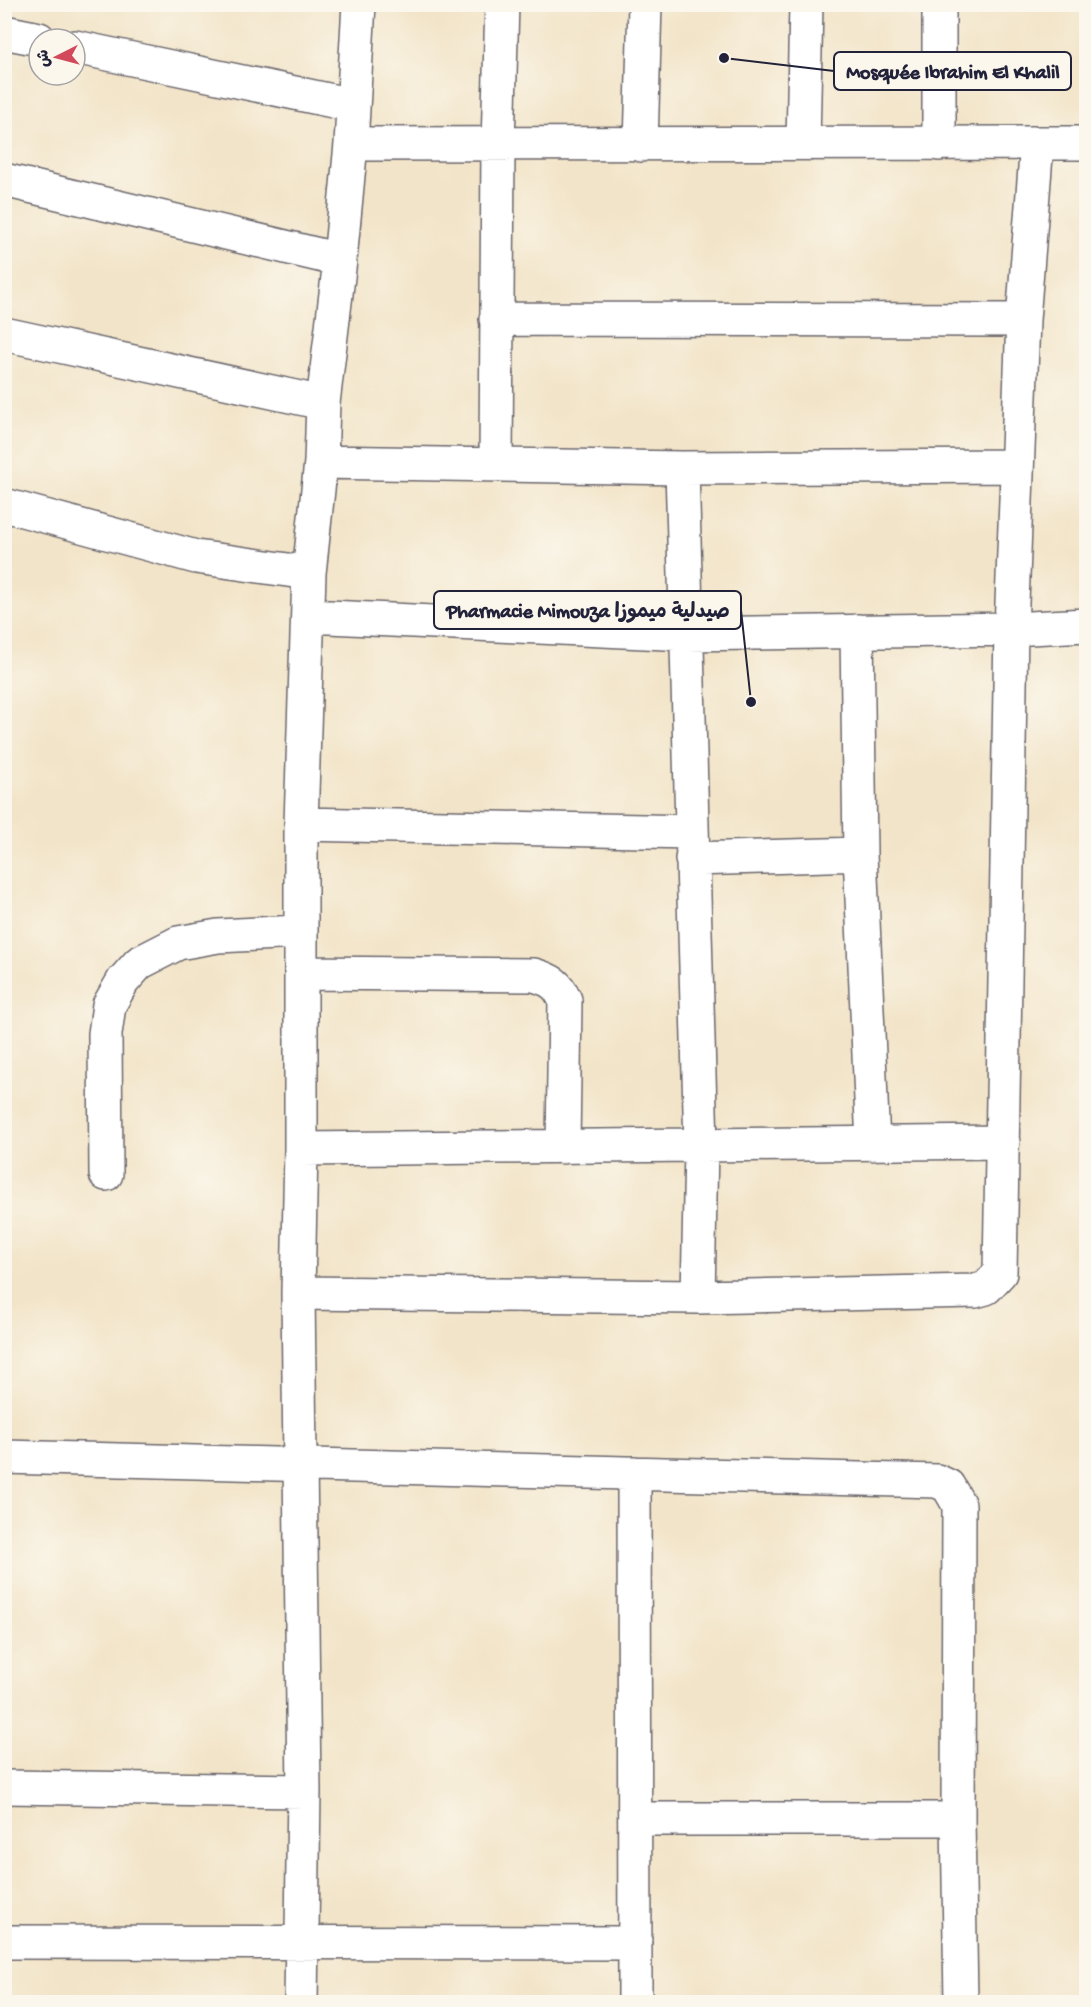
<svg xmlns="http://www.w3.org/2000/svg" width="1091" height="2007" viewBox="0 0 1091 2007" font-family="'Gochi Hand','Playpen Sans Arabic',sans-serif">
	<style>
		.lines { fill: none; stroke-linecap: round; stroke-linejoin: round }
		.minor-casing { stroke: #6b666c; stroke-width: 36 }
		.minor { stroke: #fff; stroke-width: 33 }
		.leader { fill: none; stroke: #22223b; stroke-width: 2 }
		.callout-dot { fill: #22223b; stroke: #fbf7ec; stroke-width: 2 }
		.callout { fill: #fbf7ec; stroke: #22223b; stroke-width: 2 }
		.callout-label { font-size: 20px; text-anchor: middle; font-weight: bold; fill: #22223b }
	</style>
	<rect width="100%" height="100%" fill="#fbf7ec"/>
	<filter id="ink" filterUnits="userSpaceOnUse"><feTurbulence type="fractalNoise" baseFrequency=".0167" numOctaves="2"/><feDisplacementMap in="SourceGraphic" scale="12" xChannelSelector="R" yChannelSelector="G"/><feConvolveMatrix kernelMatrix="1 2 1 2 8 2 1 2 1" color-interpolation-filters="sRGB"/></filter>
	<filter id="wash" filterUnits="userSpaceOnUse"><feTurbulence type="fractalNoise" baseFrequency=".008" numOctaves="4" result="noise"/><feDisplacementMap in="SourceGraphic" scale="24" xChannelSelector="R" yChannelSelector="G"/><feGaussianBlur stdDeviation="1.35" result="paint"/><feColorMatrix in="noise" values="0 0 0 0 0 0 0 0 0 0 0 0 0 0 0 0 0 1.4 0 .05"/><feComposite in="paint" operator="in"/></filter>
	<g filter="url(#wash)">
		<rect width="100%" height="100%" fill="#f2e4c8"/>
	</g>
	<g filter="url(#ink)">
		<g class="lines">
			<g class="minor-casing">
				<path id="minor" d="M 4,32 L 39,39
					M 75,47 L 352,105
					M 803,143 L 806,4
					M 351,144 L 1086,143
					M 939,144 L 939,4
					M 641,145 L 645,4
					M 4,180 L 340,260
					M 496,319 L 1023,320
					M 4,334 L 323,403
					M 321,462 L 682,468
					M 496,464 L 498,144 L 502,4
					M 4,505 L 196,557 L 309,573
					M 308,616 L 687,634 L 1011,629 L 1086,625
					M 857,631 L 860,854 L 873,1144
					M 301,824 L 692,832
					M 692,859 L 860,854
					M 301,973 L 534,975 C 551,980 558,984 565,1000 L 563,1147
					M 301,1149 L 1003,1142
					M 106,1174 L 105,1034 L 109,1005 L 123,981 L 139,963 L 178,943 L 218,936 L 300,932
					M 298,1293 L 698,1297 L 975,1291 L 986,1288 L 1000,1273 L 1011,629 L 1023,320 L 1037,143
					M 698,1297 L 701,1146 L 682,468 L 1017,466
					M 4,1457 L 937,1481 L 948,1486 L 959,1505 L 958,1819 L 961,2002
					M 634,1473 L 635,2002
					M 4,1787 L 304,1791
					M 635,1819 L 958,1819
					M 4,1942 L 635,1943
					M 301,2002 L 304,1791 L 298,1293 L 301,1149 L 301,824 L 309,573 L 321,462 L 323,403 L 340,260 L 351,144 L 359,4"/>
			</g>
			<use href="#minor" class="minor"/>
		</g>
	</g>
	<path class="leader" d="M724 58L834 71M751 702L741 610"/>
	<g class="callout-dot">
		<circle cx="724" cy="58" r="6"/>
		<circle cx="751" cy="702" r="6"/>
	</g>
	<g class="callout">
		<rect x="834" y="52" width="237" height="38" rx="6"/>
		<rect x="434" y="591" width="307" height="38" rx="6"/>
	</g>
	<g class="callout-label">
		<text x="953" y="78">Mosquée Ibrahim El Khalil</text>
		<text x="588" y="617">Pharmacie Mimouza صيدلية ميموزا</text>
	</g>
	<rect width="1091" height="2007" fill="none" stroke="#fbf7ec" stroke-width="24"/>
	<g transform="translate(57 57) rotate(264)"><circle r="28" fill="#fbf7ec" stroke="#a4a2a5" stroke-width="1.5"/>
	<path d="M0-4.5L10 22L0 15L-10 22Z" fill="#d1495b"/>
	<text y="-9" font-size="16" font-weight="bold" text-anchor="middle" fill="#22223b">ش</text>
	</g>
</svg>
